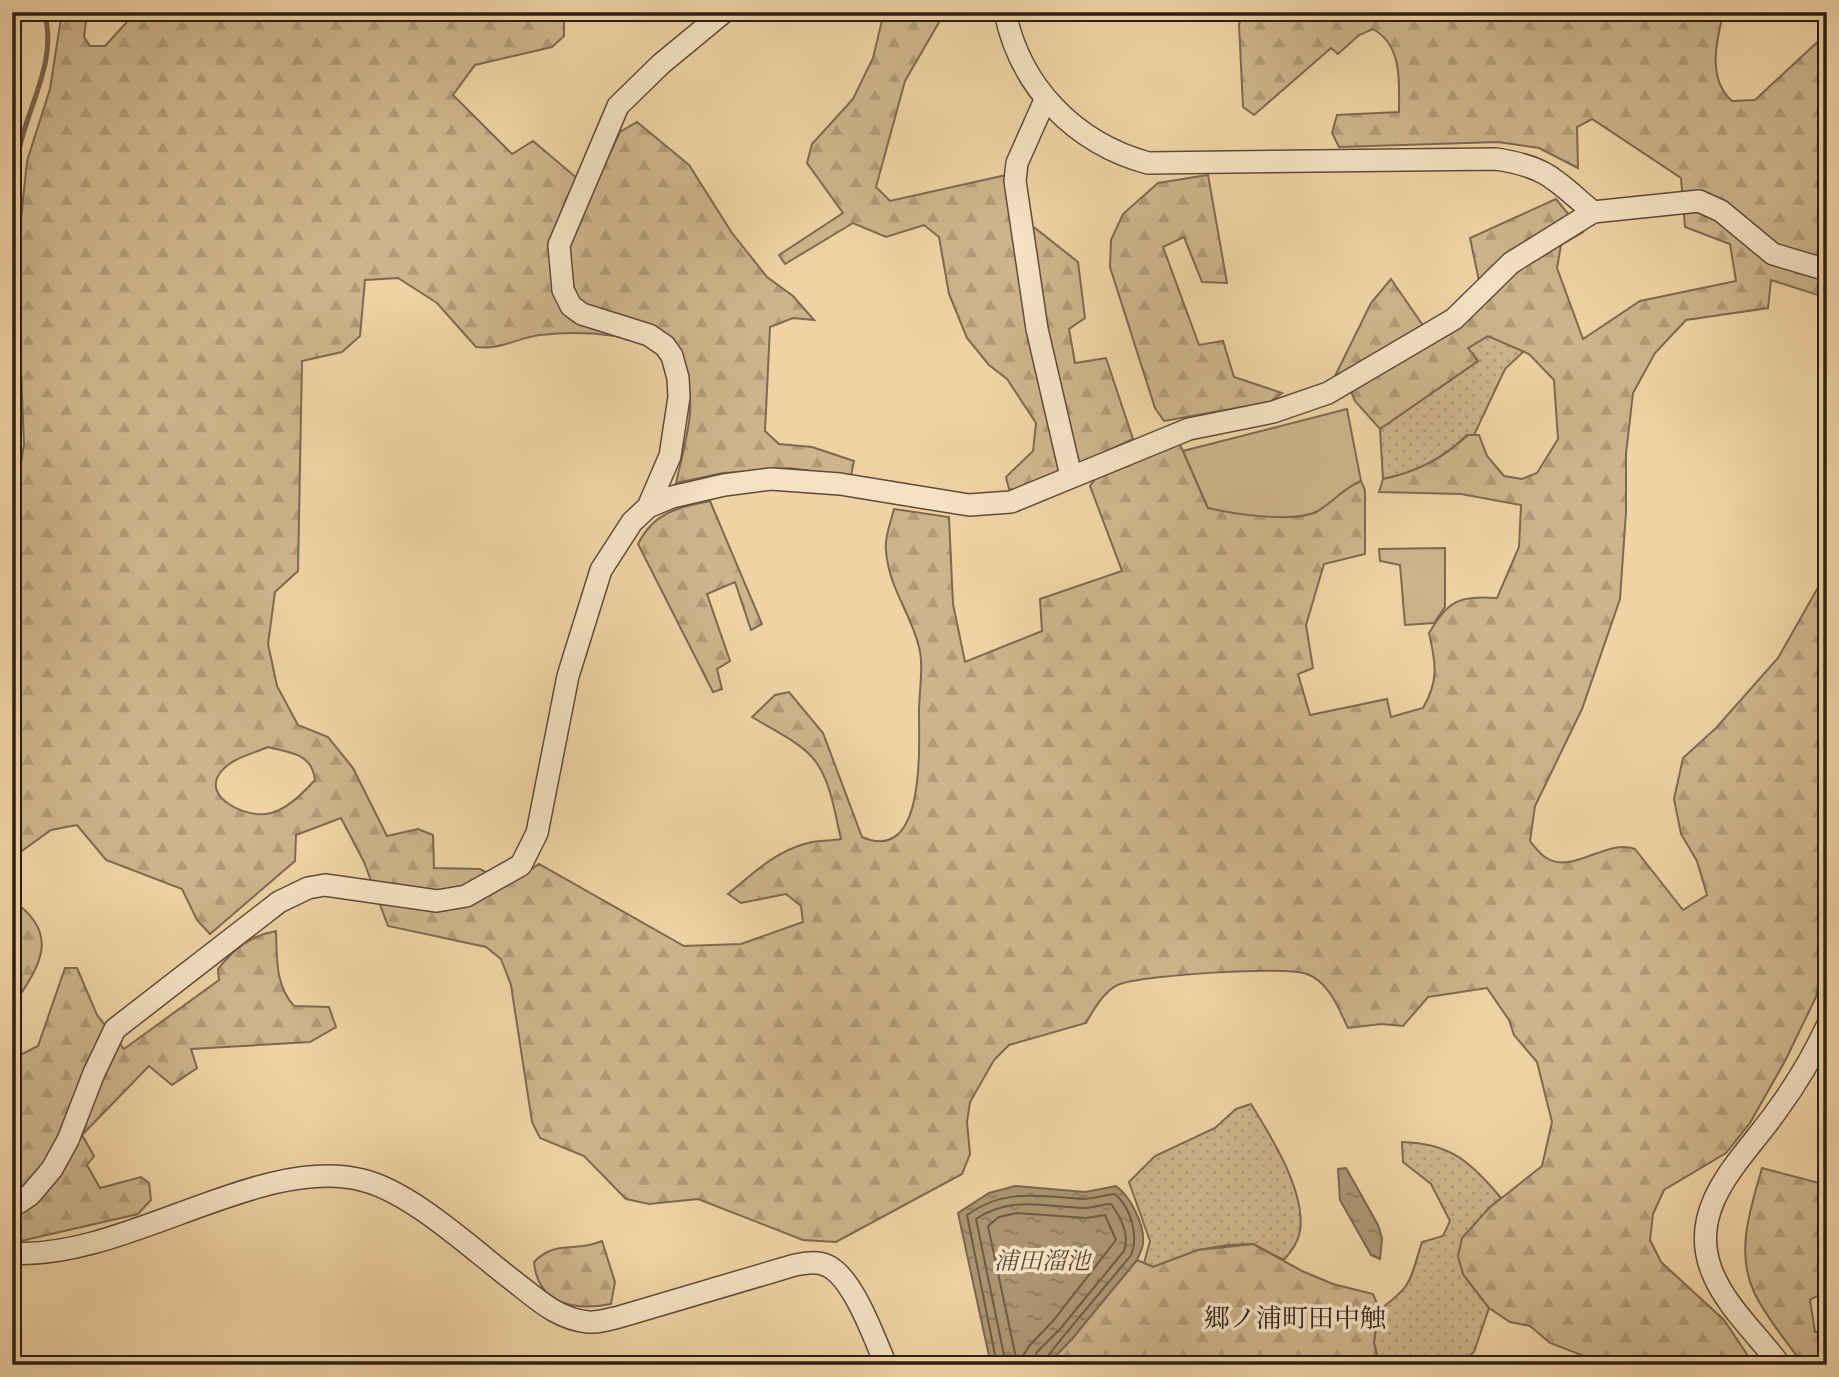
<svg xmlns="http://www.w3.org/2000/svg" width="1839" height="1377" viewBox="0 0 1839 1377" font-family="Cardo,'Noto Serif JP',serif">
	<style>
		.grass { fill: url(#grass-dots); stroke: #7e6950; stroke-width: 2 }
		.forest { fill: url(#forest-firs); stroke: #7e6950; stroke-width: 2; fill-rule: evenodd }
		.garden { fill: #ceb48c; stroke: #7e6950; stroke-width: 2 }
		.water { fill: url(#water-ripples); stroke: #7a654d; stroke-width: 2 }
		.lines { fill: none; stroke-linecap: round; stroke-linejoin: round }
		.shore { stroke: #6d5a44; stroke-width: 2 }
		.stream { stroke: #7a654d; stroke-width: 5 }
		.minor-casing { stroke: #5e4b39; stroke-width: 24 }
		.minor { stroke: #f5e2c4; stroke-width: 21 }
		.labels { text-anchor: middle; stroke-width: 7; stroke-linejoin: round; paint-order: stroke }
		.water-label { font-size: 24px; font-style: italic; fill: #5a4836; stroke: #f5e2c4 }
		.quarter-label { font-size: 26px; fill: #2d1e15; stroke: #f5e2c4 }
	</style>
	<defs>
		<pattern id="grass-dots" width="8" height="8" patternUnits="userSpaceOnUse" patternTransform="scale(1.75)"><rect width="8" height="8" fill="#ceb48c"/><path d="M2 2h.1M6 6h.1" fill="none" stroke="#b19a78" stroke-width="1.8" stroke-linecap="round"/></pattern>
		<pattern id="forest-firs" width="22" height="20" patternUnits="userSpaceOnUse" patternTransform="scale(1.75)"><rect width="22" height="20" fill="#ceb48c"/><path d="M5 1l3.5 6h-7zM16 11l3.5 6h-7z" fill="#b19a78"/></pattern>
		<pattern id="water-ripples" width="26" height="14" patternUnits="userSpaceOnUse" patternTransform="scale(1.75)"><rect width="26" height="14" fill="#ad9573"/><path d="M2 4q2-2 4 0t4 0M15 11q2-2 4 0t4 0" fill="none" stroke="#8d795d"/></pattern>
	</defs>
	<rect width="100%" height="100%" fill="#efd3a4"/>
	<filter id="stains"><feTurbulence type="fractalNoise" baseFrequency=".00286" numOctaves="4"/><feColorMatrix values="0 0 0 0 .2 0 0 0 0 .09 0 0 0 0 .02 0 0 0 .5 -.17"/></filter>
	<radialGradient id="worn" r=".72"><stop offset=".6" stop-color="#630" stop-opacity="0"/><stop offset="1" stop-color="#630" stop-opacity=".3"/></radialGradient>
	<path class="grass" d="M 1488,336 L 1524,351 L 1505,369 L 1474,435 L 1467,435 C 1442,459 1417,472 1383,479 L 1380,429 L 1478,361 L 1468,348 Z
		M 1251,1104 C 1271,1136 1306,1192 1300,1231 C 1298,1243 1291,1251 1284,1260 L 1253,1244 L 1228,1245 L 1198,1250 L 1153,1267 L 1144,1263 L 1150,1241 L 1129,1182 L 1155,1156 L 1215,1128 L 1236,1109 Z
		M 1402,1142 C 1450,1143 1471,1162 1501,1198 L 1489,1208 L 1463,1274 L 1489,1308 L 1474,1352 L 1459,1365 L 1379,1365 L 1374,1343 L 1378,1311 C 1414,1284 1409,1282 1422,1242 L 1443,1236 L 1450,1221 L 1431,1184 L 1403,1162 Z"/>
	<path class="forest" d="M 62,12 L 87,12 L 84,37 L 90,46 L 105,46 L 136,12 L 564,12 L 564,36 L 552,47 L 475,65 L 453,95 L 512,154 L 533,141 L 592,191 L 620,132 L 637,122 L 689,165 L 732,233 L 767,277 L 793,296 L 814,320 L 793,318 L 770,327 L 765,431 L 779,444 L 812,447 L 854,461 L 851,476 L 789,468 L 723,473 L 676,483 C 688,429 699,405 680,351 C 631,337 592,329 540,335 C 517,338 501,350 476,347 L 437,303 L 398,278 L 365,280 L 360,336 L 342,352 L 302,361 L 298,571 L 275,592 L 268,644 L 277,686 L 298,725 L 328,737 L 353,768 L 387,836 L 418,829 L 433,835 L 434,868 L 480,869 L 508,884 L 539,864 L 684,946 L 741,944 L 803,922 L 801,906 L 786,894 L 741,903 L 728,894 C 753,873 776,851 808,843 C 819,840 831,841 841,839 C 835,815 832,787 818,765 C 805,744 773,730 752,717 L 775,695 L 789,692 L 823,733 L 862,837 C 926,865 919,747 919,712 C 919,692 924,666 919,647 C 911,613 889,589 886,551 C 884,538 891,522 894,509 L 949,517 L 953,604 L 965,662 L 1042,631 L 1040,599 L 1122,571 L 1090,486 L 1102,470 L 1179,442 L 1208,508 L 1315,513 L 1349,486 L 1361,481 L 1365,490 L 1365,554 L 1324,564 L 1306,625 L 1313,668 L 1298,674 L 1310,715 L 1387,699 L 1391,717 L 1423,708 C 1439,681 1436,663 1429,633 C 1449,600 1458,596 1497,598 L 1519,547 L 1521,505 L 1461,494 L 1379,492 L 1383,479 C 1417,472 1442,459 1468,435 L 1479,435 L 1487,456 L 1504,476 L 1522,479 L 1537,473 L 1558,439 L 1554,380 L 1529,354 L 1488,336 L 1468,348 L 1478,361 L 1380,429 L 1355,401 L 1350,389 L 1483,300 L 1470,238 L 1556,199 L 1583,232 L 1561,245 L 1557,268 L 1583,339 L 1640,301 L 1736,281 L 1730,244 L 1685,227 L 1681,178 L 1592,119 L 1577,127 L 1578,168 L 1539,148 L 1498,142 L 1339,147 L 1332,133 L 1337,115 L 1399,112 C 1399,82 1403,46 1373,29 L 1359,35 L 1338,54 L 1331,48 L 1254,115 L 1243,107 L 1239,24 L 1246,12 L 1724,12 C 1716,40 1707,79 1732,101 L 1755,100 L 1827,33 L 1827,298 L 1771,280 L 1768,308 L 1686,320 L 1655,353 L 1633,393 L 1626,454 L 1626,512 L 1620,599 L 1582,709 L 1535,806 L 1530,841 C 1534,846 1539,853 1545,857 C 1572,876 1606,838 1635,849 L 1683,910 L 1707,895 L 1697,861 L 1681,834 L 1674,799 L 1683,758 L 1716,728 L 1778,658 L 1824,577 L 1827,577 L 1827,656 L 1821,703 L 1827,772 L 1827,911 L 1826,947 L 1816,997 L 1785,1061 L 1750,1123 L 1726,1153 L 1664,1190 L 1653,1214 L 1650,1240 L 1661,1262 L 1724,1320 L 1754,1365 L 1607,1365 L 1550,1343 L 1530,1326 L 1510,1322 L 1489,1308 L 1463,1274 L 1458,1256 L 1462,1238 L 1489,1208 L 1542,1166 L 1552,1122 L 1537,1062 L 1514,1035 L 1509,1020 L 1487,988 L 1428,997 L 1403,1026 L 1381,1024 L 1348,1028 C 1339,1009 1329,982 1307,974 C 1284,966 1145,975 1120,984 C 1105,989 1093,1010 1086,1023 L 1009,1045 L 994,1060 L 970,1102 L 967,1122 L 970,1154 L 962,1174 L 836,1242 L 803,1240 L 698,1199 L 649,1204 L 626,1199 L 584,1156 L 540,1138 L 532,1122 L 511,985 L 501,959 L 486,947 L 388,926 L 364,862 L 341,818 L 296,835 L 295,861 L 210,934 L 197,920 L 182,889 L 106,860 L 77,825 L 51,830 L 12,858 L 12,519 L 24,444 L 18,297 L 21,220 L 27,161 L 50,89 ZM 268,747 C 290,753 312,753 315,780 C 303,793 285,812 266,814 C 246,817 202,798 220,773 C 231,758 252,754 268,747 Z
		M 884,12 L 945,12 L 905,81 L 876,187 L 890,201 L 1006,175 L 1014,224 L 1035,228 L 1078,262 L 1085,318 L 1069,329 L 1075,363 L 1106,358 L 1133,439 L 1020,491 L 1009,489 L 1006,477 L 1033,451 L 1036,423 L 1007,379 L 989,365 L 967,338 L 949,294 L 939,237 L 924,225 L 886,237 L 853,223 L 785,264 L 779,255 L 843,213 L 807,163 L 812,144 L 853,99 L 873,58 Z
		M 1208,175 L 1227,283 L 1202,282 L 1184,237 L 1163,247 L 1199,345 L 1223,341 L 1234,377 L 1282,393 L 1270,402 L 1164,421 L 1155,408 L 1110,267 L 1111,240 L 1123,214 L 1158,183 Z
		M 1391,279 L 1424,327 L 1342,375 L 1335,376 L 1371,303 Z
		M 710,501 L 762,624 L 751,630 L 735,582 L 707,594 L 730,661 L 717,669 L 722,689 L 713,692 L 638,544 C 653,513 678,507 710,501 Z
		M 12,900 C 62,934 40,966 12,1007 Z
		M 276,931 C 277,958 275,985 294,1006 L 329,1007 L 336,1027 L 310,1042 L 191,1049 L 197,1068 L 172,1085 L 149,1066 L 82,1135 L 94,1156 L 87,1165 L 100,1188 L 141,1177 L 149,1183 L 151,1200 L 138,1214 L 12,1243 L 12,1059 L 38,1046 L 65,968 L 77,968 L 97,1015 L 124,1049 L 219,980 L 218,969 C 234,949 249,936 276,931 Z
		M 1762,1168 L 1827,1185 L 1827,1272 L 1818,1277 L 1819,1295 L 1810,1300 L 1815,1332 L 1827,1330 L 1827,1365 L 1803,1365 C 1787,1341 1766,1318 1754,1292 C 1735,1252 1751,1207 1762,1168 Z
		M 602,1241 L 615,1282 L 611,1304 C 575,1311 538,1305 534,1262 C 556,1239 575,1253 602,1241 Z
		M 1253,1244 L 1302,1271 L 1333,1284 L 1373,1294 L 1378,1306 L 1374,1343 L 1379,1365 L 1107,1365 L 1104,1362 L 1047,1365 L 1137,1260 L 1153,1267 L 1198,1250 Z"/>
	<path class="garden" d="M 1347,409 L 1361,481 C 1343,488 1333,503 1316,512 C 1293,523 1234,514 1208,508 L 1183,451 Z
		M 1445,548 L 1445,607 L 1434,623 L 1405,625 L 1400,565 L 1380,561 L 1379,549 Z"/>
	<path class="water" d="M 1346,1168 L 1378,1225 L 1382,1238 L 1380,1259 L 1371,1255 L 1340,1200 L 1338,1169 Z
		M 1015,1186 L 1085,1192 L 1116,1186 C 1130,1196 1145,1225 1143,1243 C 1143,1248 1139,1255 1137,1260 L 1072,1339 L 1047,1365 L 991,1365 L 958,1213 L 989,1193 Z"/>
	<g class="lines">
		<path class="shore" d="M 1017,1213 L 1086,1218 L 1105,1215 L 1116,1240 L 1053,1321 L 1029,1346 L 1020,1361 L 1016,1358 L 988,1226 L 999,1217 Z
			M 997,1365 L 967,1215 C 1004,1188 1040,1196 1082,1199 C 1093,1199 1104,1195 1115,1194 C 1131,1208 1139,1236 1131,1255 C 1120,1270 1043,1358 1042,1365
			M 1006,1365 L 976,1219 C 1011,1195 1045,1207 1084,1208 C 1093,1208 1102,1204 1111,1204 C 1121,1218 1130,1234 1124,1251 L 1060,1329 L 1037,1352 L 1033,1365"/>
		<path class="stream" d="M 12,247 C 14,216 14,185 18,155 C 26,108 59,61 44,12
			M 12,345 L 16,455 L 12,475"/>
		<g class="minor-casing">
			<path id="minor" d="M 1005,12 C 1020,87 1075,143 1148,163 L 1496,159 C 1548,167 1555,180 1593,212
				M 1045,100 L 1017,163 L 1015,181 L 1037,329 L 1071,476
				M 648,507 L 670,456 L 679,397 L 678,378 L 672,356 L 665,346 L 649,335 L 582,314 L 571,306 L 563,290 L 559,245 L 618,106 L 661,64 L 724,12
				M 12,1207 L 30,1195 L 52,1169 L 68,1140 L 94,1073 L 115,1029 L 279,902 L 308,888 L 325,885 L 437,901 L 466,896 L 521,865 L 537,833 L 568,676 L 601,570 L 632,522 L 648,507 L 672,497 L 724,485 L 771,479 L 840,484 L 969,505 L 1011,502 L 1189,429 L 1273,412 L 1328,393 L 1454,319 L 1511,263 L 1593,212 L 1699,201 L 1721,211 L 1773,254 L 1827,270
				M 12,1253 C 122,1261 260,1154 362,1180 C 412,1192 473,1250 515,1282 C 538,1300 558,1319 588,1322 C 598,1323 610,1319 619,1317 L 795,1265 C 807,1263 817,1261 828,1266 C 854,1279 874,1338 886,1365
				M 1780,1365 C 1757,1334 1724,1305 1711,1269 C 1687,1204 1745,1157 1778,1109 C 1797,1083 1813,1056 1827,1026"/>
		</g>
		<use href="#minor" class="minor"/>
	</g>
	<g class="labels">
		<g class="water-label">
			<text x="1042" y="1269">浦田溜池</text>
		</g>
		<g class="quarter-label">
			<text x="1295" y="1327">郷ノ浦町田中触</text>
		</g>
	</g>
	<rect width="1839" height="1377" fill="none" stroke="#efd3a4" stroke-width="42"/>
	<rect x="14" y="14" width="1811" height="1349" fill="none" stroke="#2d1e15" stroke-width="3.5"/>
	<rect x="21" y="21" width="1797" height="1335" fill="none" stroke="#2d1e15" stroke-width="2"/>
	<rect width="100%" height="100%" filter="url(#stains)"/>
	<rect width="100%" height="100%" fill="url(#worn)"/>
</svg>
